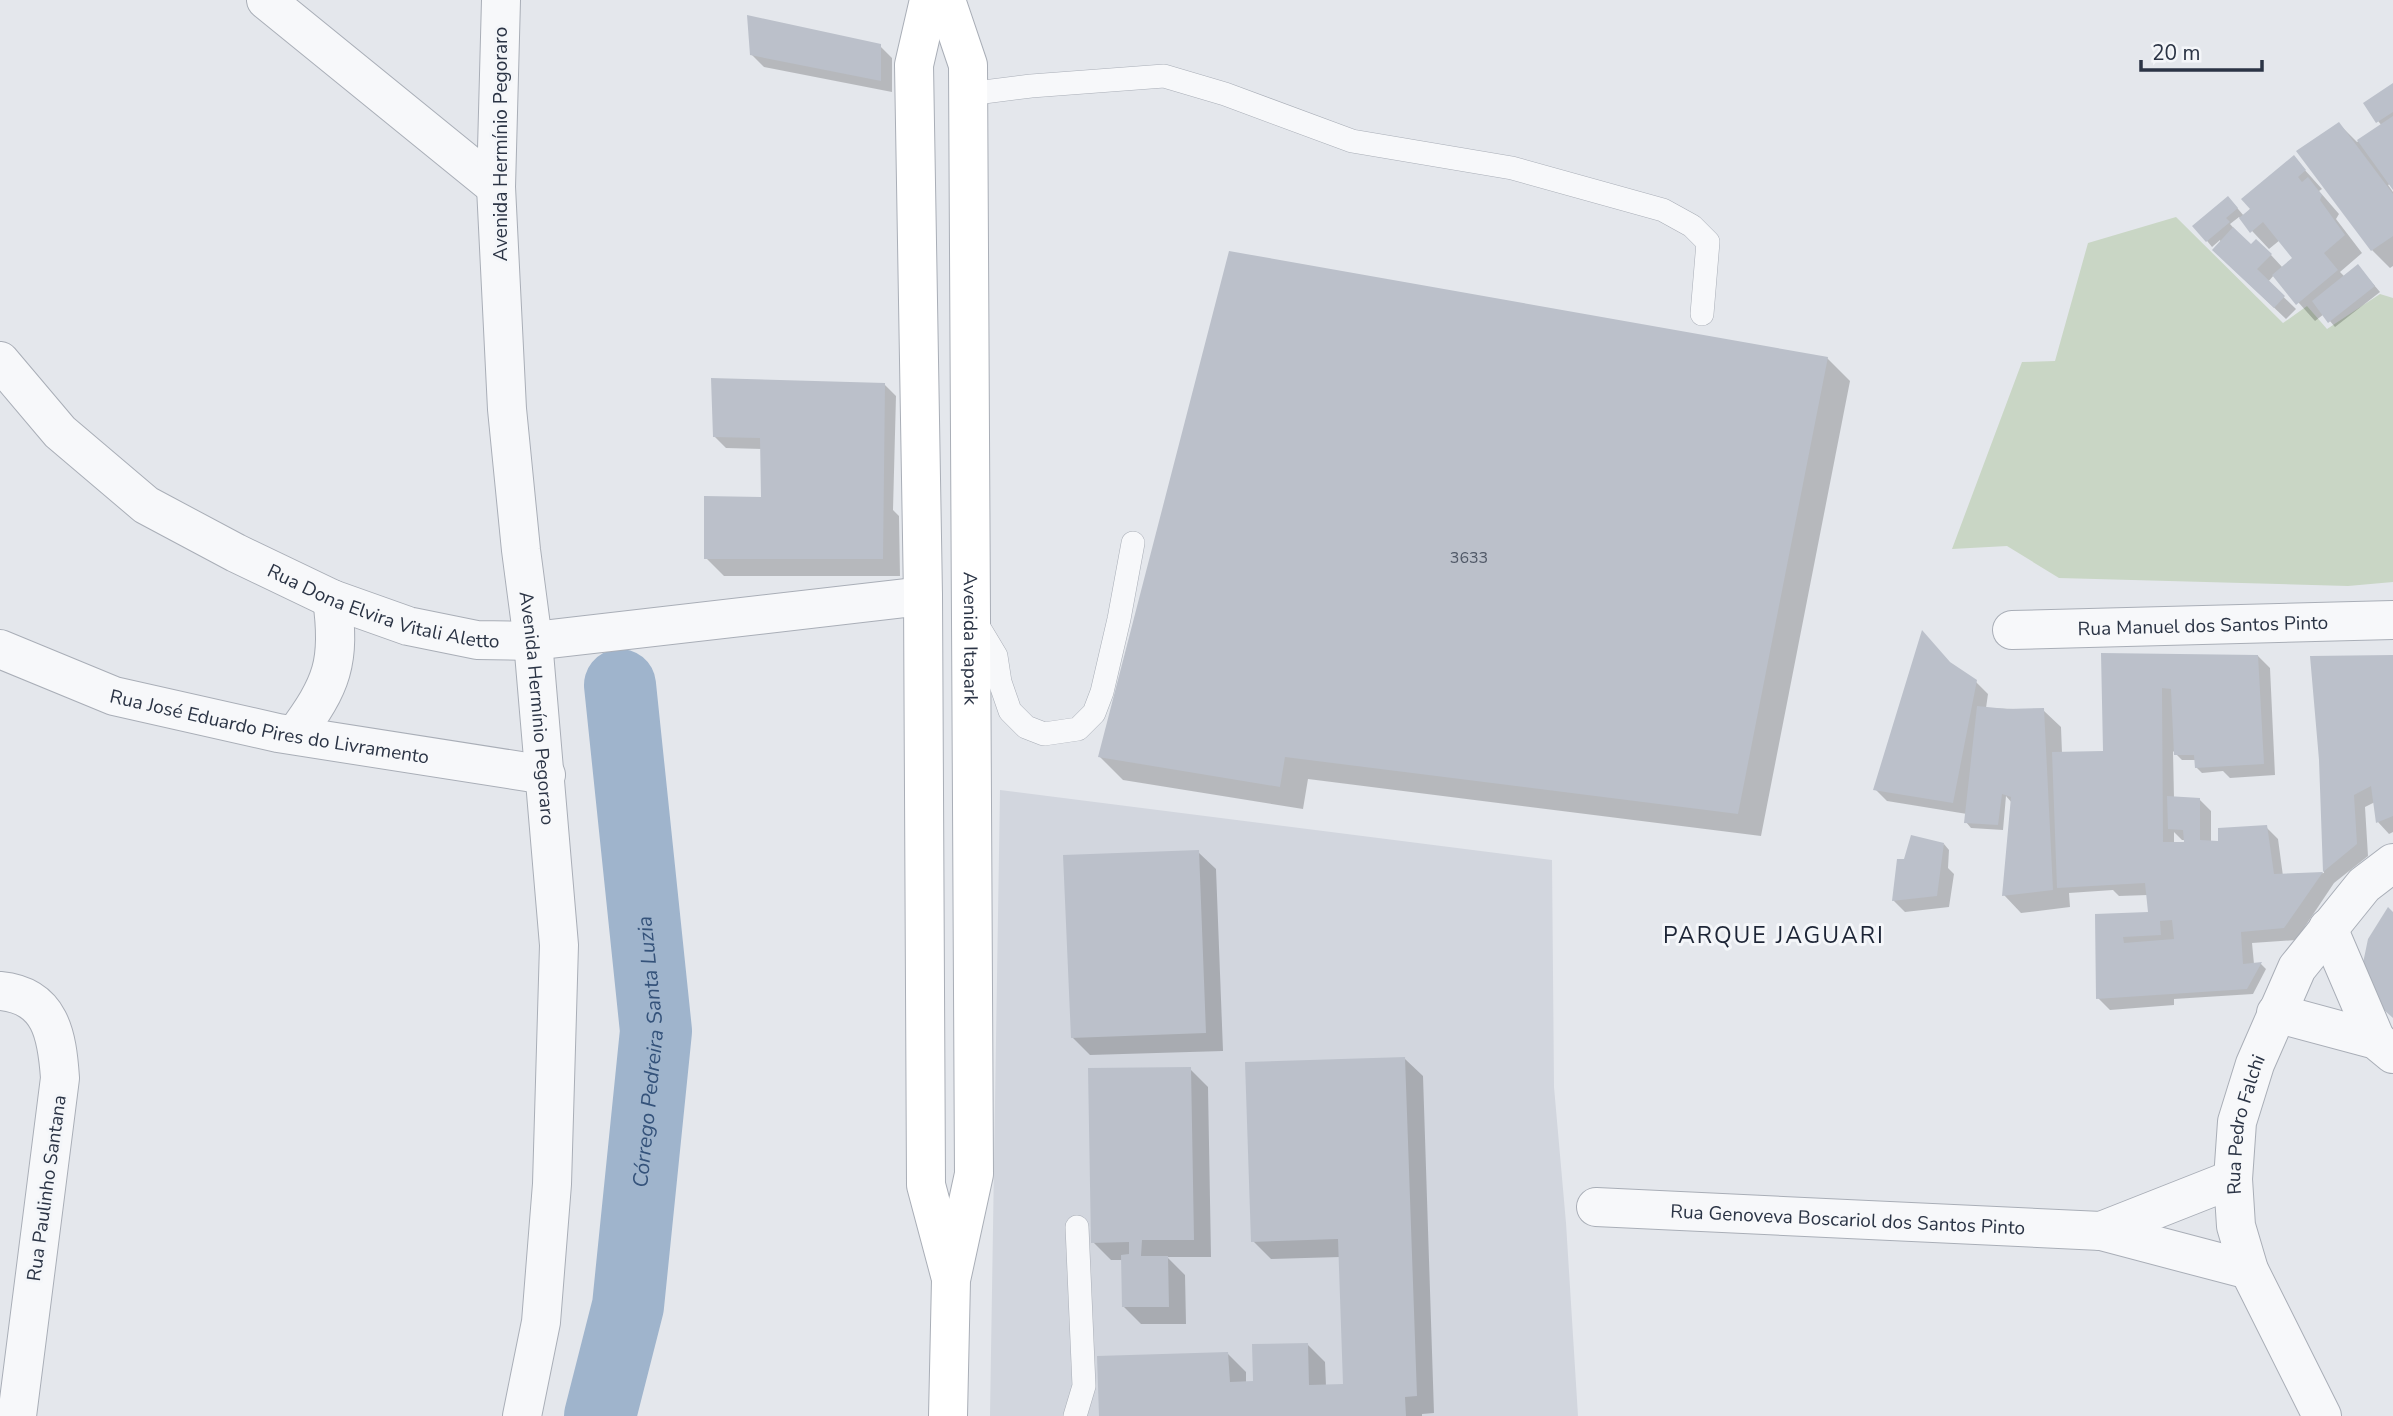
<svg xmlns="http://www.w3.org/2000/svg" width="2393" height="1416" viewBox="0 0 2393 1416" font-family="'Nunito Sans',sans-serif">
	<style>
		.built { fill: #d2d6de }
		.green { fill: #c9d6c5 }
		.shadow { fill: #0003; fill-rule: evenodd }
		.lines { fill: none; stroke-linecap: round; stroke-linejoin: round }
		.river { stroke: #9fb4cc; stroke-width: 72 }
		.building { fill: #bbc0ca; fill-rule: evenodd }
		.lane-casing { stroke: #a9aeb7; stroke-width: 24 }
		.street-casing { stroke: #a9aeb7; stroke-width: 40 }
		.secondary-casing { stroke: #a9aeb7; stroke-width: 40 }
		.lane { stroke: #f7f8fa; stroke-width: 23 }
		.street { stroke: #f7f8fa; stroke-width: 38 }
		.secondary { stroke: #fff; stroke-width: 38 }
		.labels { text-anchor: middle; stroke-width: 6; stroke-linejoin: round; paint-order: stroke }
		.number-label { font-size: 16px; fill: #4f5766 }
		.street-label { font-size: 19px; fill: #2b3445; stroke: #f4f6f9 }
		.water-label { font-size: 21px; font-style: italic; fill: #34527a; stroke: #f4f6f9 }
		.quarter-label { font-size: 23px; letter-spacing: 2px; fill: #1d2536; stroke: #f4f6f9 }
	</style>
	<rect width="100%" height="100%" fill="#e4e7ec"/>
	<path class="built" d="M 1000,790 L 1552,860 L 1554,1087 L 1566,1223 L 1578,1416 L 990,1416 Z"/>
	<path class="green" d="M 2176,217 L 2283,323 L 2307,306 L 2327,329 L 2380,294 L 2393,298 L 2393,582 L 2348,586 L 2059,578 L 2007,546 L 1952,549 L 2022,362 L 2055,361 L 2088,243 Z"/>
	<path class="shadow" d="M 880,46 L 892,58 L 892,92 L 764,67 L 752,55 Z
		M 2393,85 L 2393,187 L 2390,184 L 2388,185 L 2393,192 L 2393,266 L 2390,268 L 2372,250 L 2299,151 L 2339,124 L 2357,142 L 2382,126 L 2365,104 Z
		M 2294,158 L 2322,189 L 2319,191 L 2339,214 L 2336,219 L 2362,253 L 2340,272 L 2345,277 L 2363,272 L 2380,292 L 2335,327 L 2324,314 L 2315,321 L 2274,275 L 2268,282 L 2296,309 L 2286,319 L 2226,262 L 2220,240 L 2212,247 L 2195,226 L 2233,203 L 2244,216 ZM 2239,217 L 2269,249 L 2280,240 L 2295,258 L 2283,268 L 2271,255 L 2251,247 L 2230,224 Z
		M 1827,358 L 1850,381 L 1761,836 L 1308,779 L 1303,809 L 1123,780 L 1100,757 Z
		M 884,384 L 896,396 L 893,510 L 899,516 L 900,576 L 724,576 L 706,558 L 763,498 L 762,449 L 726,448 L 714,436 Z
		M 1923,633 L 1953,666 L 1976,682 L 1988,694 L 1986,708 L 2043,710 L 2061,727 L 2062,753 L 2105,753 L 2103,655 L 2258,656 L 2270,668 L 2275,775 L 2230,778 L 2223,771 L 2202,773 L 2196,767 L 2196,760 L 2182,760 L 2173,751 L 2174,798 L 2199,799 L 2211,811 L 2211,842 L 2219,843 L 2266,827 L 2278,839 L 2283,876 L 2324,873 L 2321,759 L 2393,657 L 2393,832 L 2389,834 L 2378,822 L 2375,802 L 2365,807 L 2368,856 L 2334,883 L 2296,940 L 2252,943 L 2254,964 L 2261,964 L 2266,969 L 2253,994 L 2174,999 L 2174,1005 L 2110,1010 L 2098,998 L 2097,945 L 2150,914 L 2148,895 L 2119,896 L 2113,890 L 2069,893 L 2070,907 L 2021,913 L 2004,895 L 2012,803 L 2006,796 L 2003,830 L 1971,828 L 1966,822 L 1967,814 L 1887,801 L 1875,789 ZM 2174,832 L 2182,840 L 2185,840 L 2186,844 L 2174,844 Z
		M 1944,844 L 1949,850 L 1948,868 L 1954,874 L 1949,907 L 1905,912 L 1893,900 Z
		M 1198,852 L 1216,869 L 1223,1051 L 1090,1055 L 1072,1037 Z
		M 1405,1059 L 1423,1076 L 1434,1413 L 1422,1414 L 1422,1416 L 1101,1416 L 1228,1354 L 1246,1372 L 1246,1383 L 1255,1383 L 1307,1344 L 1325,1362 L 1326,1386 L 1345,1385 L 1340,1257 L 1271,1259 L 1253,1241 Z
		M 1190,1069 L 1208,1087 L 1211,1257 L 1167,1257 L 1185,1275 L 1186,1324 L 1141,1324 L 1124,1307 L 1123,1260 L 1111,1260 L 1093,1242 Z"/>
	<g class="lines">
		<path class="river" id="s1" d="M 600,1416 L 628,1306 L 656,1031 L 620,685"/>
	</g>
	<path class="building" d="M 747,15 L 881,44 L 881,81 L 750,55 Z
		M 2393,83 L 2393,112 L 2376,123 L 2363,103 Z
		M 2393,116 L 2393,190 L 2357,140 Z
		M 2339,122 L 2393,194 L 2393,236 L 2371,251 L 2296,151 Z
		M 2294,155 L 2306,170 L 2298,177 L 2302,182 L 2308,177 L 2322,195 L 2320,200 L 2345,235 L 2324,253 L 2338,270 L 2296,305 L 2272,275 L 2292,258 L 2263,222 L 2250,233 L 2239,218 L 2250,209 L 2241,199 Z
		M 2228,196 L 2238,208 L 2226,218 L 2230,222 L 2206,242 L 2192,226 Z
		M 2233,227 L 2251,244 L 2256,239 L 2272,254 L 2257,269 L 2285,296 L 2274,308 L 2212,250 Z
		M 1229,251 L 1828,357 L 1738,814 L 1285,757 L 1280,787 L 1098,757 Z
		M 2358,264 L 2375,286 L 2328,323 L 2312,301 Z
		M 711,378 L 885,383 L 883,559 L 704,559 L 704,496 L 761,497 L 760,438 L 713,437 Z
		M 1922,630 L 1950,662 L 1977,680 L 1953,803 L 1873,790 Z
		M 2101,653 L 2258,655 L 2264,764 L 2195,768 L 2194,755 L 2174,755 L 2171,689 L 2162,688 L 2163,842 L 2184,842 L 2183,830 L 2168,829 L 2167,796 L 2200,798 L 2200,840 L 2218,841 L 2218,828 L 2267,825 L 2274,874 L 2323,872 L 2284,928 L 2241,932 L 2243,964 L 2262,962 L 2247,989 L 2096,999 L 2095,914 L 2148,912 L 2145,883 L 2057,888 L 2052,752 L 2103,751 ZM 2172,920 L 2174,939 L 2124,943 L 2123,937 L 2161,935 L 2160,921 Z
		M 2393,655 L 2393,816 L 2376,823 L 2371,786 L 2354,795 L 2357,844 L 2323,872 L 2319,760 L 2310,656 Z
		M 1977,706 L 2007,709 L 2044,708 L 2053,890 L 2002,896 L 2011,797 L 2002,794 L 1998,825 L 1964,823 Z
		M 1911,835 L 1944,843 L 1937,896 L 1892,901 L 1897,859 L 1904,859 Z
		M 1199,850 L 1206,1033 L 1071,1038 L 1063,855 Z
		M 2388,907 L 2393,912 L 2393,1018 L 2384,1010 L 2363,963 L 2368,939 Z
		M 1405,1057 L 1417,1396 L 1405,1397 L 1406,1416 L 1099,1416 L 1097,1356 L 1228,1352 L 1230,1382 L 1253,1381 L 1252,1344 L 1308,1343 L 1309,1385 L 1343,1384 L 1338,1239 L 1251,1242 L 1245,1062 Z
		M 1191,1067 L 1194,1240 L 1142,1240 L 1141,1256 L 1168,1256 L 1169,1307 L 1122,1307 L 1121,1255 L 1129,1254 L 1129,1242 L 1091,1243 L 1088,1068 Z"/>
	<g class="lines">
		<g class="lane-casing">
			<path id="lane" d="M 968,94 L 1031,86 L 1164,76 L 1225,94 L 1352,141 L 1512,168 L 1663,210 L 1692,226 L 1708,242 L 1702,314
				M 975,621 L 996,656 L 1000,682 L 1010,711 L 1026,727 L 1044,734 L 1078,729 L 1094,713 L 1102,692 L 1119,619 L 1133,543
				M 1075,1416 L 1084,1386 L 1077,1227"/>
		</g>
		<g class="street-casing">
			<g id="street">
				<path d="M 266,0 L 496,187"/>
				<path id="s2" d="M 501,0 L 496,187 L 507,409 L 521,550 L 533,641 L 559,945 L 552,1184 L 541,1322 L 522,1416"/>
				<path id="s3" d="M 0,361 L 60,432 L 146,505 L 236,553 L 332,599 L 408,626 L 477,640 L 533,641 L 923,596"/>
				<path id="s4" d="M 2012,630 L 2393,620"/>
				<path id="s5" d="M 0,649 L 114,696 L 278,733 L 546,775"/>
				<path d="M 295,735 C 332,685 341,662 332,599"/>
				<path d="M 2328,928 L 2376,1040"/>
				<path d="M 0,991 C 51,996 57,1035 60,1078 L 17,1416"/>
				<path d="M 2276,1013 L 2376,1040 L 2393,1054"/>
				<path id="s6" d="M 1596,1207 L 2101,1231 L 2249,1270"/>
				<path d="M 2101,1231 L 2233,1179"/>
				<path id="s7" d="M 2322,1416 L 2249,1270 L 2236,1226 L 2233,1179 L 2237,1122 L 2255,1064 L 2297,968 L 2364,885 L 2393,863"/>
			</g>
		</g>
		<g class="secondary-casing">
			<g id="secondary">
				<path d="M 929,0 L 914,65 L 923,596 L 926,1185 L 950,1275"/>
				<path id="s8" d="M 946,0 L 968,65 L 974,1174 L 951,1280 L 948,1416"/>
			</g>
		</g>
		<use href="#lane" class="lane"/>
		<use href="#street" class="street"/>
		<use href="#secondary" class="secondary"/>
	</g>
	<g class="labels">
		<g class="number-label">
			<text x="1469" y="563">3633</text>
		</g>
		<g class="street-label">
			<text transform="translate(500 144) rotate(-90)" y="7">Avenida Hermínio Pegoraro</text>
			<text dy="7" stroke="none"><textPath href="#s3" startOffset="466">Rua Dona Elvira Vitali Aletto</textPath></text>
			<text dy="7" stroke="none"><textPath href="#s4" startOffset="191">Rua Manuel dos Santos Pinto</textPath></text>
			<text dy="7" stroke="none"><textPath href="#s8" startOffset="642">Avenida Itapark</textPath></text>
			<text dy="7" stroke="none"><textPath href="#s2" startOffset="710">Avenida Hermínio Pegoraro</textPath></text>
			<text dy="7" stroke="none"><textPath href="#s5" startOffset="282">Rua José Eduardo Pires do Livramento</textPath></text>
			<text dy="7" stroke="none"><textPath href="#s7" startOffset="312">Rua Pedro Falchi</textPath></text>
			<text transform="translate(46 1188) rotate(-82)" y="7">Rua Paulinho Santana</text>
			<text dy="7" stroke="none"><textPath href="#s6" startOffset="252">Rua Genoveva Boscariol dos Santos Pinto</textPath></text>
		</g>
		<g class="water-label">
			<text dy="7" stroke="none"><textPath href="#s1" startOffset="369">Córrego Pedreira Santa Luzia</textPath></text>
		</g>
		<g class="quarter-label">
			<text x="1774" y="943">PARQUE JAGUARI</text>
		</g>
	</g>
	<path d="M2141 60v10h121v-10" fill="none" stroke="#2b3445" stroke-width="3.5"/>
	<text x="2152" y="60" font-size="21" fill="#2b3445" stroke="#f4f6f9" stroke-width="5" paint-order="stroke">20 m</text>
</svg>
